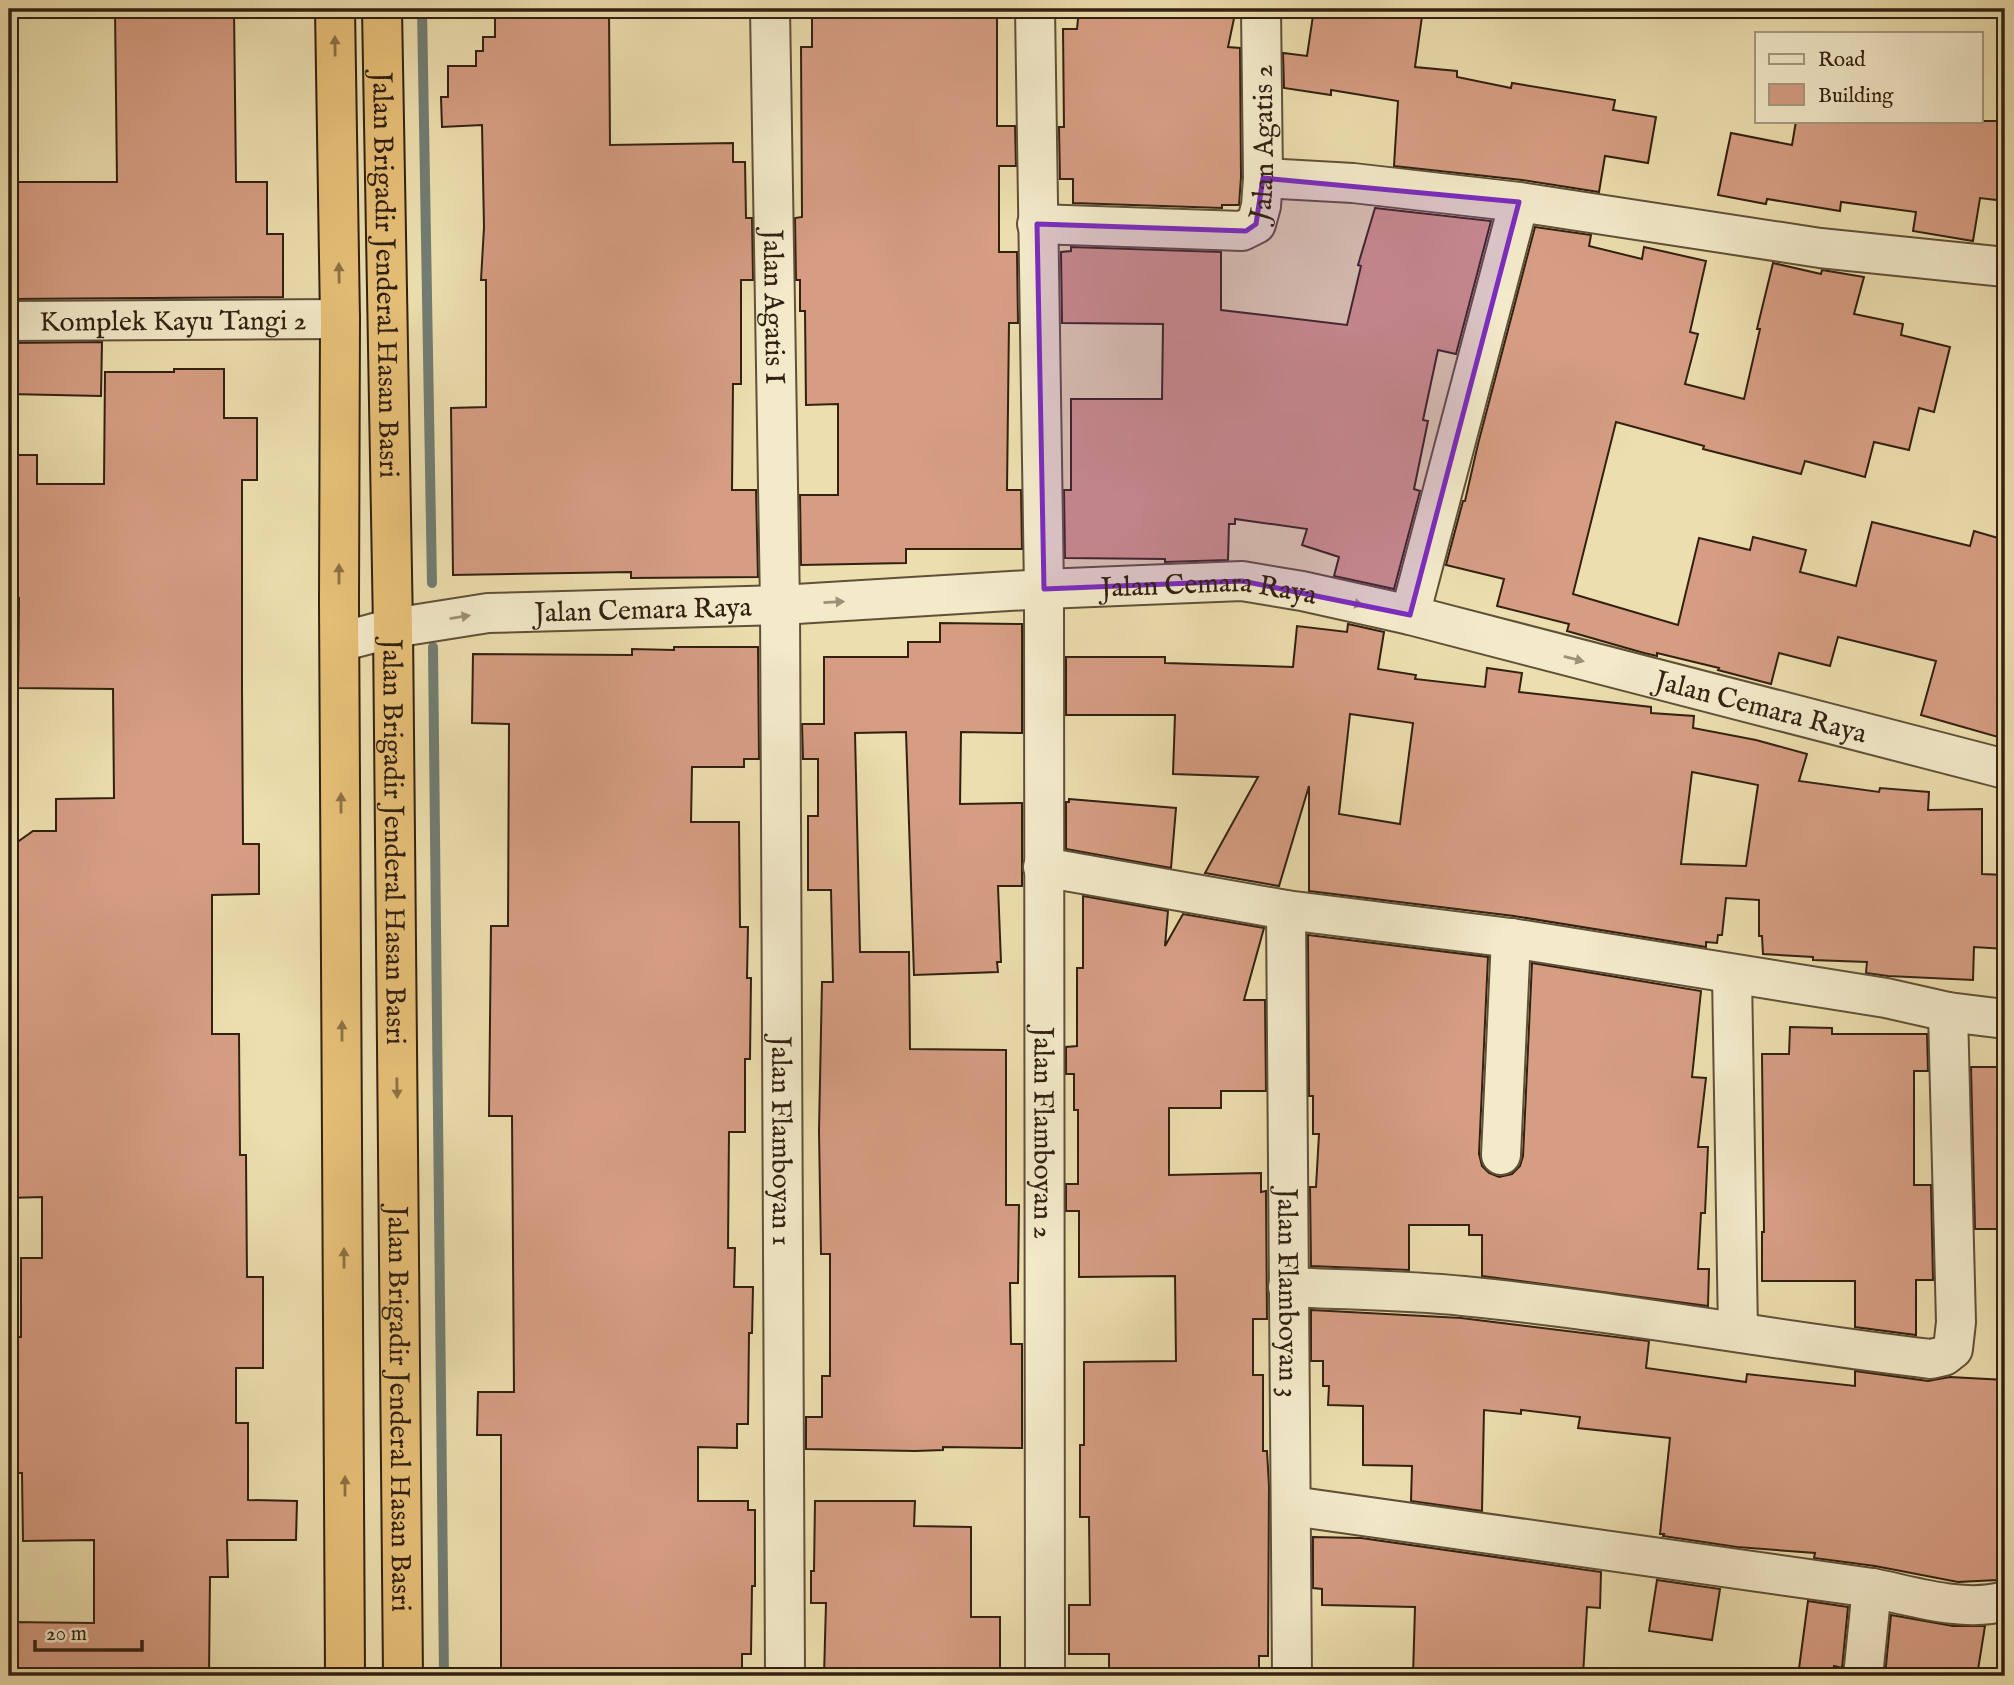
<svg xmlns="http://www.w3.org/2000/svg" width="2014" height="1685" viewBox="0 0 2014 1685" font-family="'IM FELL English',serif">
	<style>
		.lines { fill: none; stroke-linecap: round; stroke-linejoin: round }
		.stream { stroke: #727d73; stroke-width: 10 }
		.building { fill: #d69d83; stroke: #322111; stroke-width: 2; fill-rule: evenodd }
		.minor-casing { stroke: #605038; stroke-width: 42 }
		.highway-casing { stroke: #322111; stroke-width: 42 }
		.minor { stroke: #f3eaca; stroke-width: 38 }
		.highway { stroke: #e6bf77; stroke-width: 38 }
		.oneway { fill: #8c7044 }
		.oneway2 { fill: #9c9077 }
		.marked { fill: #7b2cbf; fill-opacity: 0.2; stroke: #7b2cbf; stroke-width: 5; stroke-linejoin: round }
		.labels { text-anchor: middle; stroke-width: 6; stroke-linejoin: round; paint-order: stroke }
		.street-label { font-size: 28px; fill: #322111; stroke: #f3eaca }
	</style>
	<rect width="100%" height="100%" fill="#ecdeae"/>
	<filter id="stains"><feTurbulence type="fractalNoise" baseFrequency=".00286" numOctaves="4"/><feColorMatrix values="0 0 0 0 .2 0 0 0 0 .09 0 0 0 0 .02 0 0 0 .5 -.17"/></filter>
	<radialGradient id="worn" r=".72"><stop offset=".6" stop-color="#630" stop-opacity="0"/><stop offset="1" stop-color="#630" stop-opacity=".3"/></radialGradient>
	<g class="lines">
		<path class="stream" d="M 422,9 L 432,583
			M 433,647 L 444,1676"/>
	</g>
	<path class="building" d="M 115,9 L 234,9 L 236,182 L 267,182 L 267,234 L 283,234 L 283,297 L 9,299 L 9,182 L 117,182 Z
		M 495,9 L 609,9 L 610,145 L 733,143 L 733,162 L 745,162 L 746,218 L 752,218 L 753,280 L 741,280 L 741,384 L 733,384 L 732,490 L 756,490 L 758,577 L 631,578 L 631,572 L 453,575 L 451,408 L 486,407 L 486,280 L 481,280 L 484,227 L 482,125 L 442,127 L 441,97 L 448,97 L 448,66 L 476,66 L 476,51 L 483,51 L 483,37 L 495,37 Z
		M 812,9 L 997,9 L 997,126 L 1015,126 L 1016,166 L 999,166 L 999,252 L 1017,252 L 1018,323 L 1009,323 L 1007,490 L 1021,490 L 1022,549 L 906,549 L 906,563 L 801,565 L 800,495 L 838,495 L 838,404 L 806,405 L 805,311 L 800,311 L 800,280 L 796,280 L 795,218 L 802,217 L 801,47 L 812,47 Z
		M 1079,9 L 1236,9 L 1228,47 L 1240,48 L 1241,177 L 1239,205 L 1222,205 L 1222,208 L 1073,203 L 1073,179 L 1060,179 L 1059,127 L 1064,127 L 1063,29 L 1077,29 Z
		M 1314,9 L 1329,9 L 1389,18 L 1390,9 L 1423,9 L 1415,67 L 1457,71 L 1457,77 L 1511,88 L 1512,83 L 1615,100 L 1613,110 L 1656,117 L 1648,163 L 1605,156 L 1599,192 L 1522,180 L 1394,166 L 1398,101 L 1331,90 L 1331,95 L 1284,88 L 1283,53 L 1307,56 Z
		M 1796,121 L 2005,121 L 2005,201 L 1980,198 L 1973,241 L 1913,231 L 1916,212 L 1841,202 L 1840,211 L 1767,199 L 1766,204 L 1718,195 L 1731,133 L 1792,145 Z
		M 1375,208 L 1491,221 L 1456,354 L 1438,350 L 1423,420 L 1428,421 L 1414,489 L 1420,491 L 1394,589 L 1334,576 L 1339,557 L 1302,545 L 1307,529 L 1235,519 L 1235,524 L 1229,524 L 1228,560 L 1165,562 L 1165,559 L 1065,558 L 1064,490 L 1071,490 L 1071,399 L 1162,399 L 1163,324 L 1062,323 L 1061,252 L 1071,251 L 1071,247 L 1221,252 L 1221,310 L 1347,325 L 1361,266 L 1358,265 Z
		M 1535,227 L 1591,235 L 1589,246 L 1642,259 L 1644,247 L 1706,261 L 1690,332 L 1698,334 L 1685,384 L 1744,399 L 1760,329 L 1757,329 L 1773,263 L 1821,274 L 1822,270 L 1864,277 L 1854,314 L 1903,324 L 1901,335 L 1950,347 L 1934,412 L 1919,408 L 1909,450 L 1874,442 L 1865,477 L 1805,461 L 1801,474 L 1703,449 L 1704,446 L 1616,422 L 1573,594 L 1678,625 L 1699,538 L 1750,550 L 1753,537 L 1806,550 L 1800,572 L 1856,586 L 1872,522 L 1970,546 L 1974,531 L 2005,540 L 2005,739 L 1921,715 L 1936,661 L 1838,637 L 1830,666 L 1779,653 L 1771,684 L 1718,670 L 1719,668 L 1657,653 L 1657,656 L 1644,653 L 1567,631 L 1569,624 L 1497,606 L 1504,579 L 1446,565 L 1463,501 L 1465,501 L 1478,444 Z
		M 102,342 L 101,396 L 9,394 L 9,343 Z
		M 174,369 L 224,369 L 224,418 L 257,418 L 257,480 L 242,480 L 242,687 L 243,844 L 259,844 L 259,894 L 212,895 L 212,1034 L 239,1034 L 240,1155 L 246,1155 L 247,1277 L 263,1277 L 263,1368 L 236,1368 L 236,1423 L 248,1423 L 248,1500 L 297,1501 L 296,1540 L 227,1540 L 228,1577 L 210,1577 L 209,1676 L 9,1676 L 9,1622 L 94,1623 L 94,1540 L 23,1541 L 22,1473 L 9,1473 L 9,1337 L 21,1337 L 21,1258 L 42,1258 L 42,1197 L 9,1198 L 9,848 L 33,831 L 56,831 L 56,799 L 114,798 L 113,689 L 18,688 L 19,598 L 9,598 L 9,455 L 37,455 L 37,484 L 104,484 L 105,372 L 174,372 Z
		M 940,623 L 1022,624 L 1022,733 L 961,732 L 960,804 L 1022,803 L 1022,886 L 998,886 L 1001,962 L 997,962 L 998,972 L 914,975 L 906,732 L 855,733 L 860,952 L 909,952 L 910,1049 L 1006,1050 L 1006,1205 L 1019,1205 L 1018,1283 L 1010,1283 L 1011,1344 L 1022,1344 L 1022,1448 L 943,1447 L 943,1450 L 915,1451 L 806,1449 L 806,1417 L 822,1417 L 822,1376 L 830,1376 L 830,1254 L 821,1254 L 819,1130 L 822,982 L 833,982 L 831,890 L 808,890 L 808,816 L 818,816 L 818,759 L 803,759 L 802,724 L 824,724 L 824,657 L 908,657 L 908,642 L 940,642 Z
		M 1348,624 L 1384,632 L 1378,669 L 1416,675 L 1415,679 L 1485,687 L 1487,668 L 1522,673 L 1519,692 L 1651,707 L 1651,713 L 1694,716 L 1693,728 L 1756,740 L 1807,754 L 1799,781 L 1879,792 L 1880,788 L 1929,792 L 1928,810 L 1982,809 L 1982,874 L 2005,875 L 2005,949 L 1974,947 L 1973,980 L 1888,976 L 1866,973 L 1867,962 L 1813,960 L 1813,957 L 1763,954 L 1762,936 L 1759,936 L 1759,900 L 1726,898 L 1722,935 L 1718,935 L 1717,943 L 1706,942 L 1706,947 L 1514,916 L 1309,891 L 1309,786 L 1279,886 L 1205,873 L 1258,777 L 1173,774 L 1175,715 L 1066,715 L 1066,657 L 1165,657 L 1165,663 L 1293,667 L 1297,626 L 1347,632 ZM 1350,714 L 1413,723 L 1400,824 L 1339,814 ZM 1692,772 L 1758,785 L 1746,866 L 1681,864 Z
		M 674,647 L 758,647 L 759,759 L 744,759 L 744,767 L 692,767 L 691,822 L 739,822 L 740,927 L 748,927 L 747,978 L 751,978 L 750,1059 L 745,1059 L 745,1132 L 729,1132 L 728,1248 L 735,1248 L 734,1287 L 753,1287 L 752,1333 L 749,1333 L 748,1424 L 737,1424 L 737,1448 L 698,1447 L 698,1501 L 748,1501 L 748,1510 L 755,1510 L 755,1586 L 752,1586 L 751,1654 L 742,1654 L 742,1676 L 501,1676 L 501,1435 L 477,1435 L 478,1392 L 514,1392 L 512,1116 L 489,1116 L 491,926 L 508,926 L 509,724 L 472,723 L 473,654 L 632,655 L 632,649 L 674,650 Z
		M 1069,799 L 1176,808 L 1171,868 L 1066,849 L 1066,802 L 1069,802 Z
		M 1083,896 L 1168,911 L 1165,946 L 1183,914 L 1264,928 L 1244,1000 L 1265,1000 L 1266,1091 L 1221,1091 L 1221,1108 L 1169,1108 L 1169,1175 L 1261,1173 L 1261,1192 L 1266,1191 L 1267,1319 L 1253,1319 L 1253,1375 L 1263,1375 L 1263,1451 L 1267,1451 L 1269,1486 L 1268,1656 L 1259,1656 L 1259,1676 L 1109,1676 L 1109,1654 L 1069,1654 L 1069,1605 L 1090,1605 L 1089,1517 L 1080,1517 L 1080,1445 L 1084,1445 L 1084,1362 L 1176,1361 L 1175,1276 L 1079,1277 L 1079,1211 L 1066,1211 L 1066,1184 L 1078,1184 L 1078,1110 L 1074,1110 L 1074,1074 L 1066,1074 L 1066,1047 L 1077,1046 L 1077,968 L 1083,968 Z
		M 1308,935 L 1488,957 L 1479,1154 L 1482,1166 L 1489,1173 L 1499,1177 L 1512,1174 L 1520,1166 L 1523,1156 L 1532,963 L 1701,991 L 1692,1077 L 1706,1078 L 1698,1147 L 1708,1147 L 1705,1213 L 1701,1213 L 1698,1269 L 1709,1269 L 1708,1306 L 1482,1276 L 1482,1235 L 1469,1235 L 1469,1225 L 1409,1225 L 1409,1270 L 1311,1266 L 1310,1187 L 1316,1187 L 1319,1134 L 1313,1134 L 1313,1096 L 1309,1096 Z
		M 1790,1027 L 1832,1028 L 1832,1034 L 1927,1034 L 1928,1071 L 1914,1071 L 1914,1185 L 1931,1185 L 1933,1280 L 1916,1280 L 1916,1335 L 1855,1327 L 1855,1281 L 1762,1281 L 1762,1232 L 1764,1232 L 1762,1054 L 1789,1054 Z
		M 1971,1067 L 2005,1067 L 2005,1229 L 1975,1229 Z
		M 1311,1310 L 1461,1318 L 1649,1341 L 1646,1368 L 1746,1382 L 1747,1374 L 1855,1386 L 1855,1371 L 1928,1381 L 1950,1377 L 2005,1380 L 2005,1508 L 1998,1580 L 1958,1582 L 1875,1566 L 1814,1558 L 1815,1553 L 1737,1547 L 1663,1536 L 1664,1534 L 1660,1534 L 1670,1438 L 1578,1428 L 1580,1417 L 1521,1410 L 1521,1414 L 1484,1410 L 1482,1511 L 1411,1501 L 1412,1466 L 1363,1465 L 1363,1406 L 1328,1405 L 1329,1386 L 1323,1386 L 1323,1361 L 1311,1361 Z
		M 815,1501 L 915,1501 L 914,1526 L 971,1527 L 971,1617 L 1000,1617 L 1000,1672 L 917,1672 L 917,1676 L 824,1676 L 826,1603 L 811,1603 L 811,1571 L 814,1571 Z
		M 1313,1537 L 1361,1538 L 1601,1572 L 1600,1608 L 1587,1607 L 1583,1676 L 1413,1676 L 1415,1607 L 1322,1605 L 1322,1589 L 1313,1588 Z
		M 1657,1580 L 1720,1589 L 1712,1640 L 1649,1631 Z
		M 1808,1601 L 1848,1607 L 1842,1668 L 1834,1666 L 1832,1676 L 1798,1676 Z
		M 1891,1615 L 1953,1626 L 1985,1626 L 1977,1676 L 1885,1675 Z"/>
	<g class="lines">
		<g class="minor-casing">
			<g id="minor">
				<path id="s1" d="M 770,9 L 780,605 L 785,1676"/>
				<path id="s2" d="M 1035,9 L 1044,589 L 1045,1676"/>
				<path d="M 1263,178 L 1353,183 L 1519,202 L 1820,248 L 2005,267"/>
				<path id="s3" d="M 1037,224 L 1242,231 L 1256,224 L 1261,206 L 1263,178 L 1261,9"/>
				<path id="s4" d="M 9,321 L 340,319"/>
				<path d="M 1410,615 L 1519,202"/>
				<path id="s5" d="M 340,642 L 393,628 L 488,613 L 780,605 L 1044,589 L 1242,581 L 1302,591 L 1410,615 L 2005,769"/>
				<path d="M 1043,867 L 1286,910 L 1511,938 L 1886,998 L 1948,1012 L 2005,1019"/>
				<path id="s6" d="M 1286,910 L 1292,1676"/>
				<path d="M 1732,975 L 1738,1332"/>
				<path d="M 1501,1155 L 1511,938"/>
				<path d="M 1288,1287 C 1346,1290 1405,1290 1463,1296 C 1620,1311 1774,1341 1931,1359 L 1944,1356 L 1953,1349 L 1956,1322 L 1948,1012"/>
				<path d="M 1292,1506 L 1872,1588 C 1913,1596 1964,1613 2005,1601"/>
				<path d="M 1863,1676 L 1872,1588"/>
			</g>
		</g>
		<g class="highway-casing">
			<g id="highway">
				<path d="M 335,9 L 340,319 L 339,603 L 345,1676"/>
				<path id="s7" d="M 382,9 L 393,628 L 403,1676"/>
			</g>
		</g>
		<use href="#minor" class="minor"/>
		<use href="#highway" class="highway"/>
	</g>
	<defs><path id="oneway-solid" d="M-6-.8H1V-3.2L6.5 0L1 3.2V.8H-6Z" transform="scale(1.75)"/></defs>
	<g class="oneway">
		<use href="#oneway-solid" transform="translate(335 46) rotate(-91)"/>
		<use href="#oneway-solid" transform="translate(339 273) rotate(-91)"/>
		<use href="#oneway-solid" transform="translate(339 574) rotate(-90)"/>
		<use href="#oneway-solid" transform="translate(341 803) rotate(-90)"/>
		<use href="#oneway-solid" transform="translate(342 1031) rotate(-90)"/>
		<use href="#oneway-solid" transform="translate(397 1088) rotate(89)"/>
		<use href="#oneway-solid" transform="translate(344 1258) rotate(-90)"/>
		<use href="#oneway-solid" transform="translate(345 1486) rotate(-90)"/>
	</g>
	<g class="oneway2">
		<use href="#oneway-solid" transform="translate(834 602) rotate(-3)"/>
		<use href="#oneway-solid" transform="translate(1353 603) rotate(13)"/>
		<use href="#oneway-solid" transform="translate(460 617) rotate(-9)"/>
		<use href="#oneway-solid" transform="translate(1574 659) rotate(14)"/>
	</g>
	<path class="marked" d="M 1263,178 L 1519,202 L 1410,615 L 1242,581 L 1044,589 L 1037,224 L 1246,231 L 1256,224 Z"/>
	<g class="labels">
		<g class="street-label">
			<text dy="10" stroke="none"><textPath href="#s3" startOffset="303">Jalan Agatis 2</textPath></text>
			<text dy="10" stroke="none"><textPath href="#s7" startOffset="266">Jalan Brigadir Jenderal Hasan Basri</textPath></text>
			<text dy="10" stroke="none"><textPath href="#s1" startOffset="298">Jalan Agatis I</textPath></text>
			<text dy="10" stroke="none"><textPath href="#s4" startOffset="164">Komplek Kayu Tangi 2</textPath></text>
			<text dy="10" stroke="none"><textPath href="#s5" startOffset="873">Jalan Cemara Raya</textPath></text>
			<text dy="10" stroke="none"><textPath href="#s5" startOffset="306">Jalan Cemara Raya</textPath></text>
			<text dy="10" stroke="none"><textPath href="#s5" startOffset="1440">Jalan Cemara Raya</textPath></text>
			<text dy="10" stroke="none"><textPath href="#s7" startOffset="833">Jalan Brigadir Jenderal Hasan Basri</textPath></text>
			<text dy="10" stroke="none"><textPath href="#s2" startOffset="1124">Jalan Flamboyan 2</textPath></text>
			<text dy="10" stroke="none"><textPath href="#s1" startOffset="1132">Jalan Flamboyan 1</textPath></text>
			<text dy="10" stroke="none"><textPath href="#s6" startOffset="383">Jalan Flamboyan 3</textPath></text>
			<text dy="10" stroke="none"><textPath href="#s7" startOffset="1400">Jalan Brigadir Jenderal Hasan Basri</textPath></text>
		</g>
	</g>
	<rect width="2014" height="1685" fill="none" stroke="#ecdeae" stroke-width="35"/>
	<rect x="10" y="10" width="1993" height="1664" fill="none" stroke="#322111" stroke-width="3.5"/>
	<rect x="18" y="18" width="1979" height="1650" fill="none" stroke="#322111" stroke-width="2"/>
	<rect x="1755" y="32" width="228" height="91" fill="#f3eaca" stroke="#a69a80" stroke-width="2"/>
	<rect x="1769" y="54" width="35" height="10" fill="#f3eaca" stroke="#a69a80" stroke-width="2"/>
	<text x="1818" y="66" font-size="21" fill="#322111">Road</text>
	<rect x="1769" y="84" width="35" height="21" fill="#d69d83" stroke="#a69a80" stroke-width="2"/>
	<text x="1818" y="102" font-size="21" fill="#322111">Building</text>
	<path d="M35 1640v10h107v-10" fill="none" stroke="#322111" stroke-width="3.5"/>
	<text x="46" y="1640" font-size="21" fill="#322111" stroke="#f3eaca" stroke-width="5" paint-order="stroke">20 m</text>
	<rect width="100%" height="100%" filter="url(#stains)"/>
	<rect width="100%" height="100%" fill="url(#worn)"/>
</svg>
